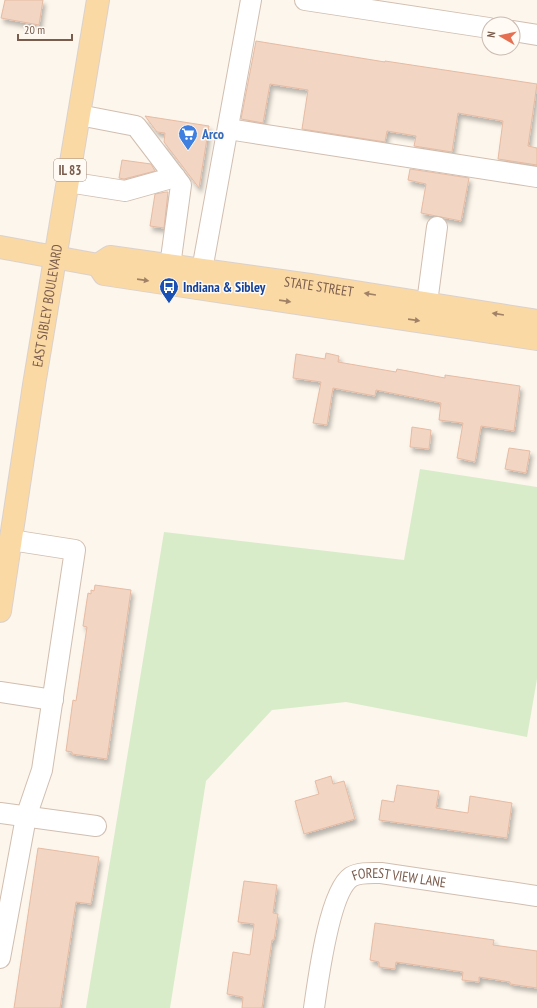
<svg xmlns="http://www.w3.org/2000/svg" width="537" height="1008" viewBox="0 0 537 1008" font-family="'PT Sans Narrow',sans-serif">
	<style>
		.green { fill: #d8ecc9 }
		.building { fill: #f3d5c3; stroke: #e6bba3; filter: url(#shadow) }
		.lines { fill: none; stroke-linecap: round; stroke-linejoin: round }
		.minor-casing { stroke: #d1beb0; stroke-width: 22 }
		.major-casing { stroke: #dad1cd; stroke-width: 24 }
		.minor { stroke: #fff; stroke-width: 20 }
		.major { stroke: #fbd9a5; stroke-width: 22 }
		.oneway { fill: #a18267 }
		.labels { text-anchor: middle; stroke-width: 3; stroke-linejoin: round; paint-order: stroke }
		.shield { fill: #fffaf3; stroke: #a28b7f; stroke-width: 1 }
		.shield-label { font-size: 13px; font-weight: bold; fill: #7a5c4d }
		.shop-label { font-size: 14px; font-weight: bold; fill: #366cbe; stroke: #fffaf3; text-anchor: start }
		.transit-label { font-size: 14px; font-weight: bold; fill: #164399; stroke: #fffaf3; text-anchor: start }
		.street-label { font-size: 14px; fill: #7a5c4d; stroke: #fffaf3 }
	</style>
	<defs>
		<filter id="shadow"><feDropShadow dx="2.5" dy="4.5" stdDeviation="2" flood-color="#0004"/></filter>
	</defs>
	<rect width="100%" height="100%" fill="#fdf6ec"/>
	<path class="green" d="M 420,469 L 537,487 L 537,679 L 527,737 L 346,702 L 272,710 L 206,781 L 170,1008 L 86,1008 L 164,532 L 404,560 Z"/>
	<path class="building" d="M 5,0 L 43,0 L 39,25 L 1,18 Z
		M 256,41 L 385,62 L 385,61 L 537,84 L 528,146 L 537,148 L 537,165 L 498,159 L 503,121 L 458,113 L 452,152 L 414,146 L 416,136 L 387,131 L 385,142 L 302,129 L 308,90 L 270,84 L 263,123 L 241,119 Z
		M 145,116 L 209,126 L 199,188 L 164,142 L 165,133 L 157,132 Z
		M 122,160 L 151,164 L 155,171 L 124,179 L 119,178 Z
		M 410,169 L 469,178 L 461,221 L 421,213 L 426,184 L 408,180 Z
		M 166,192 L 168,192 L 164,228 L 150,226 L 155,194 Z
		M 326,353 L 339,356 L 338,362 L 396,372 L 397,369 L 445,378 L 445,375 L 520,386 L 514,431 L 481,426 L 475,462 L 457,458 L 463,423 L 439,420 L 441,403 L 376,390 L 375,396 L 333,388 L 327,425 L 313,423 L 321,382 L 293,378 L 296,354 L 325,359 Z
		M 412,427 L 431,430 L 429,449 L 410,447 Z
		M 509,448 L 530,451 L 526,473 L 505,469 Z
		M 95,585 L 131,590 L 107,759 L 72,754 L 72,752 L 66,751 L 73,700 L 76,701 L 87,627 L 83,626 L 88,593 L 91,594 L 91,590 L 94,591 Z
		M 331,776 L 333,784 L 344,781 L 355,819 L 304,834 L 295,801 L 319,794 L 315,781 Z
		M 397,785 L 439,791 L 436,808 L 468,813 L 470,796 L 512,803 L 507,838 L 379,820 L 382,800 L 394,802 Z
		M 38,848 L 99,857 L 91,904 L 76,902 L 60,1008 L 14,1008 Z
		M 244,881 L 277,885 L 273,913 L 278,914 L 274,940 L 272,940 L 262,1008 L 242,1008 L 243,997 L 227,994 L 233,952 L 250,955 L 254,924 L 238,922 Z
		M 375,923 L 494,940 L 493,945 L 537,951 L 537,988 L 510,984 L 510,982 L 479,977 L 479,982 L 462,980 L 463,972 L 396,962 L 395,969 L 379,967 L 379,962 L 370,960 Z"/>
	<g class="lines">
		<g class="minor-casing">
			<g id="minor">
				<path d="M 305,0 L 489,28"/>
				<path d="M 513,31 L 537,35"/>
				<path d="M 79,115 L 136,126 L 181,185 L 170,266"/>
				<path d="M 228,129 L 537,177"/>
				<path d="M 68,182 L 125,191 L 175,177"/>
				<path d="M 202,270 L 251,0"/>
				<path d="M 427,303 L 437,227"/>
				<path d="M 0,692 L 53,700"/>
				<path d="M 0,813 L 96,826"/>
				<path d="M 0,958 L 26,817 L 42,770 L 75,550 L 11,540"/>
				<path id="s1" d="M 314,1008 C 318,981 329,892 351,877 C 359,872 372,873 381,873 L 537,896"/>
			</g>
		</g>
		<g class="major-casing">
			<g id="major">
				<path id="s2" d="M 0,247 L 98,265 L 110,257 L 310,285 L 537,321"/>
				<path d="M 98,265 L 104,274 L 537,339"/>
				<path id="s3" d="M 0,611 L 34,385 L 98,0"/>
			</g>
		</g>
		<use href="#minor" class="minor"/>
		<use href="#major" class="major"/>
	</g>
	<defs><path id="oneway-solid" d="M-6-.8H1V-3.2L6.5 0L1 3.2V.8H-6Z"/></defs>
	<g class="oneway">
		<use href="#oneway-solid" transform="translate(143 280) rotate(8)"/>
		<use href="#oneway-solid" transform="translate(370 294) rotate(-171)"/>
		<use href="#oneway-solid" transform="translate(285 301) rotate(8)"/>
		<use href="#oneway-solid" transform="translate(498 314) rotate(-171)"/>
		<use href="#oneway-solid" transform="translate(414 320) rotate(8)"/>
	</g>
	<defs>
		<g id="supermarket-pin" transform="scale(1)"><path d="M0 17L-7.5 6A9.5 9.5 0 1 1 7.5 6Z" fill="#3f7fe0" stroke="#fffaf3"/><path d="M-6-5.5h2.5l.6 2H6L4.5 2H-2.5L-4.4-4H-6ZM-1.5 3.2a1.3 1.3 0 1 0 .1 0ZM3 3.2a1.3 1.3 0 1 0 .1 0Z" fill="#fff"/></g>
		<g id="bus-pin" transform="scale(1)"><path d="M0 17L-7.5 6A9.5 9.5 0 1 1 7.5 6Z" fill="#1a4fb4" stroke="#fffaf3"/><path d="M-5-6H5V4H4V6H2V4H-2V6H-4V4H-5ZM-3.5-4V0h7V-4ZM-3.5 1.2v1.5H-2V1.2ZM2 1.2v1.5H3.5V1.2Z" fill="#fff"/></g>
	</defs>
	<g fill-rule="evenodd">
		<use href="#supermarket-pin" x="188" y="134"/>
		<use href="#bus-pin" x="169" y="287"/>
	</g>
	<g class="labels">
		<rect class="shield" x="54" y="159" width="32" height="22" rx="3"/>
		<g class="shield-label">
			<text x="70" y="175">IL 83</text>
		</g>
		<g class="shop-label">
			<text x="202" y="139">Arco</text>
		</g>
		<g class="transit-label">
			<text x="183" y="292">Indiana &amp; Sibley</text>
		</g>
		<g class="street-label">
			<text dy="5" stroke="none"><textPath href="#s2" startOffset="325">STATE STREET</textPath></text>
			<text dy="5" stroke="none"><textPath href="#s3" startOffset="309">EAST SIBLEY BOULEVARD</textPath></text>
			<text dy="5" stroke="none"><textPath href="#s1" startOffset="187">FOREST VIEW LANE</textPath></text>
		</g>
	</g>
	<g transform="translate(501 36) rotate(279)"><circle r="19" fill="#fffaf3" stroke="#cabbb1"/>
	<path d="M0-3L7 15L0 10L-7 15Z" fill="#e76f51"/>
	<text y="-6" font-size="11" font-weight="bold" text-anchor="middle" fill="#7a5c4d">N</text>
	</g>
	<path d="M18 34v6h54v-6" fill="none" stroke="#7a5c4d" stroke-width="2"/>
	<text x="24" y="34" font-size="12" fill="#7a5c4d" stroke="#fffaf3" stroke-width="3" paint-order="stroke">20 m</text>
</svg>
